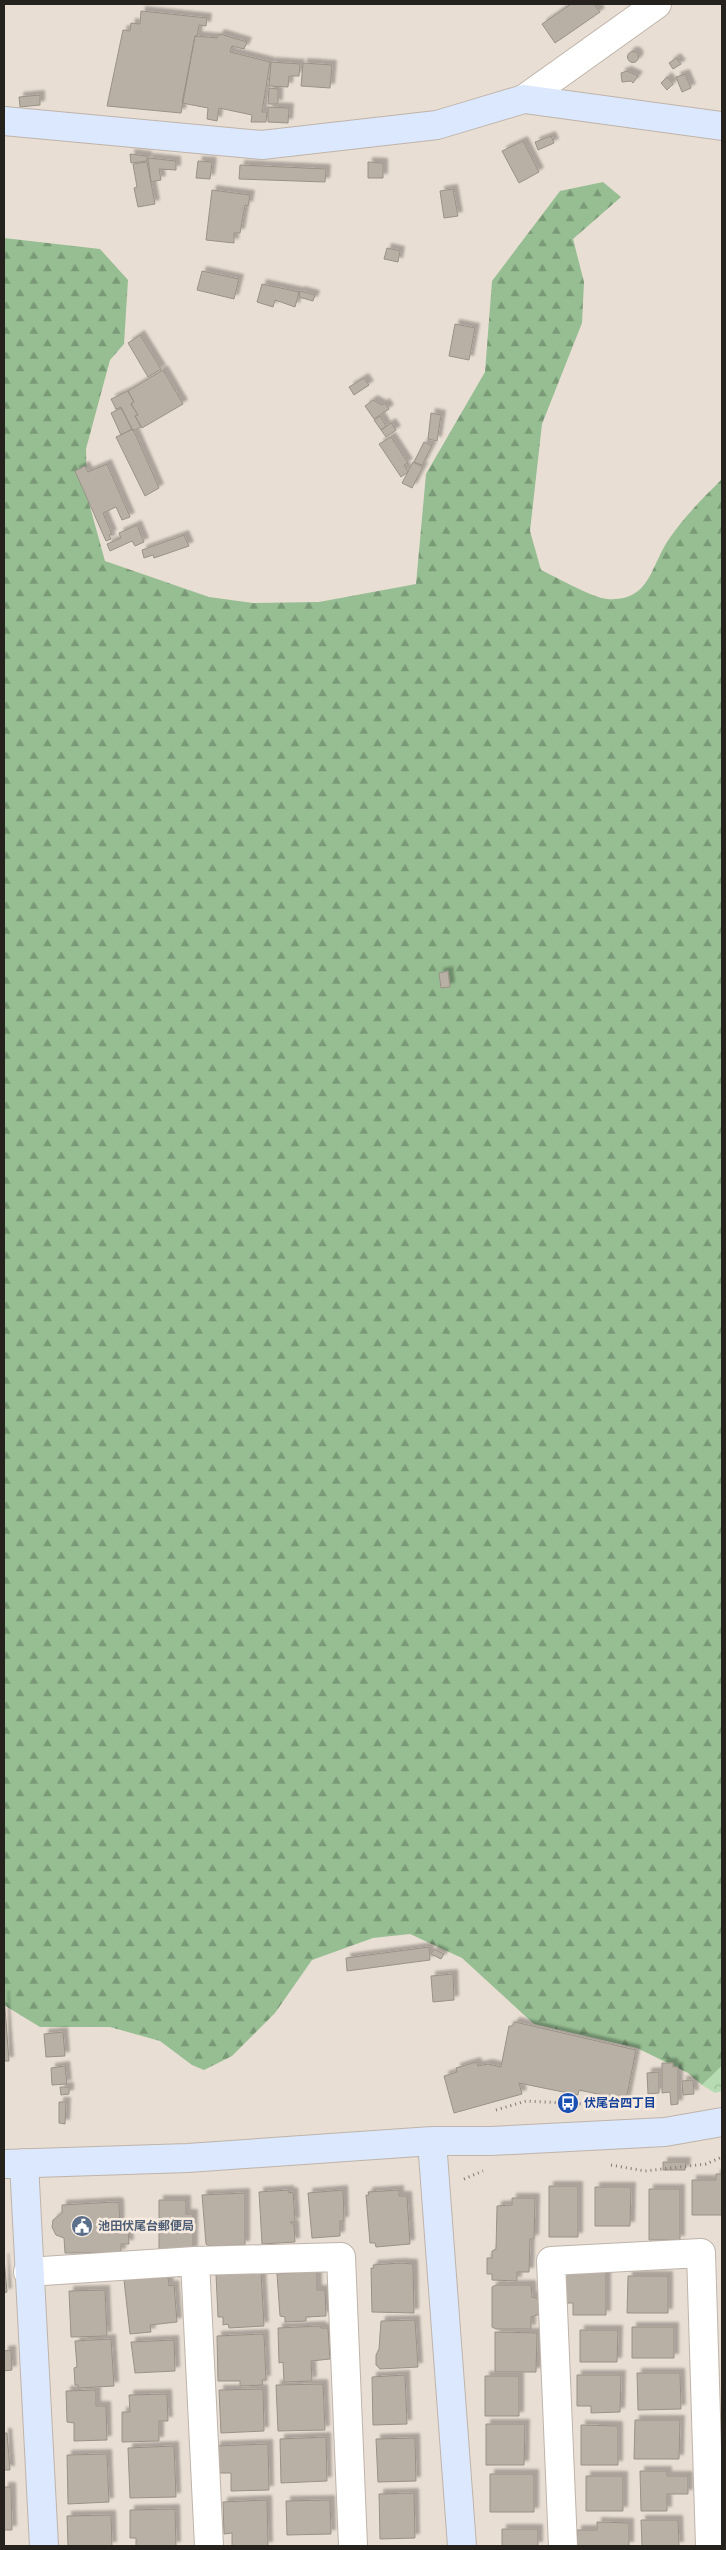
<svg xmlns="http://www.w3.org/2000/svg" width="726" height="2550" viewBox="0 0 726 2550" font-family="'Roboto Serif','Noto Sans JP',serif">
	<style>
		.forest { fill: url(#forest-firs) }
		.park { fill: url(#park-crowns) }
		.building { fill: #b9b0a5; stroke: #9a9287; filter: url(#shadow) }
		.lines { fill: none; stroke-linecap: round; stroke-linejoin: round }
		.street-casing { stroke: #bfb4aa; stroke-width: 30 }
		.secondary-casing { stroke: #bfb4aa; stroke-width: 30 }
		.path { stroke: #817a73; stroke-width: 3; stroke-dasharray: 1 4; stroke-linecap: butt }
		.street { stroke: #fff; stroke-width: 28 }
		.secondary { stroke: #dce8fe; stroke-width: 28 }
		.labels { text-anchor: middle; stroke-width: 5; stroke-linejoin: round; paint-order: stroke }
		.transit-label { font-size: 12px; font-weight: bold; fill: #164399; stroke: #f7ebe0; text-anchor: start }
		.service-label { font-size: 12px; font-weight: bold; fill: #4e5e75; stroke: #f7ebe0; text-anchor: start }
	</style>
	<defs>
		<pattern id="forest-firs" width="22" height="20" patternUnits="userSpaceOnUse" patternTransform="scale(1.25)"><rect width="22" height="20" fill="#96be92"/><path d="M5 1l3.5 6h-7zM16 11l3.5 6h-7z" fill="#7a9a77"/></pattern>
		<pattern id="park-crowns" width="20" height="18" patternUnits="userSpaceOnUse" patternTransform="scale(1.25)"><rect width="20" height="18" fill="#b6dbb2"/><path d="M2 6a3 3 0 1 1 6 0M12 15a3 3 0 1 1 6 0" fill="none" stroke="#9cbc99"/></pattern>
		<filter id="shadow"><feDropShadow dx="4.5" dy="-4.5" stdDeviation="1" flood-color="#0004"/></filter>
	</defs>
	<rect width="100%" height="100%" fill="#e9ded3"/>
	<path class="forest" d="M 603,182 L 621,197 L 573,239 L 584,282 L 582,323 L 542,424 L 530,531 L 541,570 C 556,577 593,598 607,599 C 650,602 650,567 669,539 C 684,517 703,498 722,479 L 722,2066 L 702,2085 L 688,2073 L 637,2048 L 534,2024 L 462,1958 L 410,1934 L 373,1938 L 312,1960 L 275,2013 L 232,2056 L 204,2070 L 192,2065 L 160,2041 L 110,2027 L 40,2027 L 4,2005 L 4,238 L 100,249 L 128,280 L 124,344 L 110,360 L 86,449 L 87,496 L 105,561 L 209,597 L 253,603 L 319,602 L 416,584 L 426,474 L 485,372 L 492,281 L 560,191 Z"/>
	<path class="park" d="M 722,2066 L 722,2091 L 715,2093 L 702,2085 Z"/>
	<path class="building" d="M 571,4 L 594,4 L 600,12 L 555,43 L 542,24 Z
		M 141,11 L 207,18 L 206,26 L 199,25 L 197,36 L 195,36 L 181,113 L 107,106 L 123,30 L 130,31 L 131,23 L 140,24 Z
		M 220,34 L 247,42 L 244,49 L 232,46 L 230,52 L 270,62 L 262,112 L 267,112 L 266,122 L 251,122 L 252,115 L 219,108 L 217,121 L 207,119 L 208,108 L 182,103 L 195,36 L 217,38 Z
		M627.5 57a5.5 5.5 0 1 1 11 0a5.5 5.5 0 1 1-11 0Z
		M 676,58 L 681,64 L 673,69 L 669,63 Z
		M 271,62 L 300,64 L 299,76 L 289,76 L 288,87 L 269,86 Z
		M 303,63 L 332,65 L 330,88 L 301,86 Z
		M 627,71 L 638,76 L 633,83 L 631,81 L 622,82 L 621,73 Z
		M 685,74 L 691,88 L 682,92 L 676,77 Z
		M 667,77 L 673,84 L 667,90 L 661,83 Z
		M 269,88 L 278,89 L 278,104 L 268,104 Z
		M 40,95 L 40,105 L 20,107 L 19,97 Z
		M 268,107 L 289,108 L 288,123 L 268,122 Z
		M 551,136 L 554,143 L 538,150 L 535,142 Z
		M 523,141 L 539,172 L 519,183 L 502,151 Z
		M 130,154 L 147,156 L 147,161 L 131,163 Z
		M 148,158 L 176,161 L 176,170 L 159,169 L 161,180 L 151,182 Z
		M 198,161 L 212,162 L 210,179 L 196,178 Z
		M 147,162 L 155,204 L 138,207 L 134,188 L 137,187 L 133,164 Z
		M 368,162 L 383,163 L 383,178 L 368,178 Z
		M 240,165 L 326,169 L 325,182 L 239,179 Z
		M 453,189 L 458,216 L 444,218 L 440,191 Z
		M 212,190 L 250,195 L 248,206 L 245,205 L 240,233 L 234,233 L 234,243 L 206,240 Z
		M 387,248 L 400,251 L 398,262 L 384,259 Z
		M 202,271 L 239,279 L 234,299 L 197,290 Z
		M 262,284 L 299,292 L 295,307 L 275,300 L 273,307 L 257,302 Z
		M 300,291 L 315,295 L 313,301 L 299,297 Z
		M 455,324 L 475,328 L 469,360 L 449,356 Z
		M 140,335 L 161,369 L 148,377 L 128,343 Z
		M 163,370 L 183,404 L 142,428 L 135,416 L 138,415 L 131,404 L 134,402 L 128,391 Z
		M 364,378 L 369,385 L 354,395 L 349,387 Z
		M 128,391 L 134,402 L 131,404 L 138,415 L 135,416 L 141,427 L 133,431 L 121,407 L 116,409 L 111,399 Z
		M 373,400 L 382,405 L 385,403 L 389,409 L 374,419 L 365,406 Z
		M 121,408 L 132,429 L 121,435 L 111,413 Z
		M 431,413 L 441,415 L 437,441 L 428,439 Z
		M 380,416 L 386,426 L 381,430 L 374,420 Z
		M 391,423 L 396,430 L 386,437 L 381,430 Z
		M 133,429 L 159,488 L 145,496 L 116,437 Z
		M 391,437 L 408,463 L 404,465 L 408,472 L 401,477 L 379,444 Z
		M 424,442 L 432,446 L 422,465 L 414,462 Z
		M 413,462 L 423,467 L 412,488 L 402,483 Z
		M 107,464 L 130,517 L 122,520 L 116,507 L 103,513 L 112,534 L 109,535 L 111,539 L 106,541 L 75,471 L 85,466 L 88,472 Z
		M 137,525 L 144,542 L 135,546 L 132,541 L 110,551 L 107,544 L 121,538 L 119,533 Z
		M 184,535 L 189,546 L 154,558 L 153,555 L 144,558 L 142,550 Z
		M 448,971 L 450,987 L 441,988 L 439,973 Z
		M 429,1947 L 430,1960 L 347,1971 L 346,1958 Z
		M 434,1949 L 444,1954 L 441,1959 L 431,1954 Z
		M 453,1974 L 454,2000 L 433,2002 L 431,1976 Z
		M 4,1995 L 9,2061 L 4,2061 Z
		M 515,2022 L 636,2050 L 626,2100 L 579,2090 L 578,2095 L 519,2083 L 522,2094 L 454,2113 L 444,2076 L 457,2072 L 456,2068 L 476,2062 L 478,2066 L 488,2064 L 501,2067 L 509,2026 L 512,2026 Z
		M 63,2032 L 65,2056 L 46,2057 L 44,2034 Z
		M 662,2063 L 673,2063 L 673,2067 L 678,2067 L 678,2104 L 671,2105 L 670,2092 L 662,2093 Z
		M 65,2066 L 67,2084 L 52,2085 L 51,2068 Z
		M 659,2072 L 659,2093 L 648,2094 L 647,2073 Z
		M 693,2080 L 694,2094 L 683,2095 L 682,2081 Z
		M 60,2087 L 69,2087 L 69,2094 L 61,2095 Z
		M 59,2102 L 66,2102 L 65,2124 L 59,2123 Z
		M 663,2162 L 686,2162 L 685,2170 L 663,2170 Z
		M 716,2174 L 722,2174 L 722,2215 L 692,2215 L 692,2180 L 716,2180 Z
		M 549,2186 L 578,2186 L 578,2237 L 549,2237 Z
		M 595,2187 L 631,2187 L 630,2226 L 595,2226 Z
		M 649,2189 L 680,2189 L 680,2240 L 649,2240 Z
		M 289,2190 L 289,2193 L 293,2192 L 295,2222 L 290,2222 L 294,2225 L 295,2242 L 262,2244 L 259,2192 Z
		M 343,2190 L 344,2221 L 340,2221 L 340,2236 L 312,2238 L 308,2193 Z
		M 399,2190 L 399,2196 L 407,2196 L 410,2244 L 376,2247 L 375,2243 L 370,2243 L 366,2195 L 369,2195 L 368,2192 Z
		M 245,2193 L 245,2245 L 209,2246 L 206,2244 L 202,2195 Z
		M 512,2198 L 535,2198 L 534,2239 L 530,2239 L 529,2272 L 517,2272 L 517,2281 L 492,2280 L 492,2274 L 487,2274 L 487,2258 L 492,2258 L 492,2251 L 496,2249 L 497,2206 L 512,2205 Z
		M 159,2200 L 186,2200 L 186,2214 L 193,2214 L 193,2251 L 159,2251 Z
		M 115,2202 L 119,2203 L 120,2232 L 128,2231 L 129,2244 L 121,2244 L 121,2253 L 65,2253 L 64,2238 L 56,2235 L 52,2227 L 53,2220 L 62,2213 L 62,2205 Z
		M 4,2258 L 7,2292 L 4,2293 Z
		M 400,2263 L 413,2264 L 414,2313 L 372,2312 L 371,2268 L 374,2268 L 373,2265 Z
		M 317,2271 L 317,2290 L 325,2290 L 326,2316 L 306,2317 L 306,2321 L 285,2322 L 285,2317 L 280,2316 L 277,2274 Z
		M 261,2272 L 264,2326 L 229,2328 L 228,2324 L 223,2325 L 223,2317 L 218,2317 L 216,2274 Z
		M 562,2272 L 606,2272 L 606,2315 L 573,2315 L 573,2303 L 562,2303 Z
		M 628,2276 L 668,2276 L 668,2313 L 627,2313 Z
		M 168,2277 L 169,2286 L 174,2285 L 177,2322 L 150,2325 L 151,2332 L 130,2334 L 124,2280 Z
		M 496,2285 L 531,2285 L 532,2297 L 540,2299 L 540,2314 L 531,2317 L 531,2329 L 496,2329 L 492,2327 L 492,2287 Z
		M 105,2290 L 107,2336 L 71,2337 L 69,2291 Z
		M 415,2320 L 418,2367 L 380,2369 L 376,2365 L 376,2355 L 379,2349 L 381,2321 Z
		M 321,2326 L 321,2328 L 328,2328 L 330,2359 L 311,2361 L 312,2381 L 284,2382 L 283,2362 L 279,2363 L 278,2328 Z
		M 632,2327 L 674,2327 L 674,2358 L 632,2358 Z
		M 580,2330 L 618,2330 L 617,2362 L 580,2362 Z
		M 495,2332 L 537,2333 L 536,2372 L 495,2372 Z
		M 264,2334 L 266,2380 L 262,2380 L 263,2385 L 240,2386 L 240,2381 L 218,2381 L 217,2336 Z
		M 111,2339 L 114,2386 L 78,2388 L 78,2385 L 75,2385 L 74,2368 L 77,2367 L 75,2341 Z
		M 174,2340 L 175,2371 L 135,2373 L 131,2342 Z
		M 11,2350 L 12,2370 L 4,2371 L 4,2351 Z
		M 637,2373 L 680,2373 L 681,2409 L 638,2410 Z
		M 405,2375 L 407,2424 L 373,2425 L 372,2377 Z
		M 577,2375 L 621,2375 L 620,2412 L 591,2413 L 591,2406 L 577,2406 Z
		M 485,2376 L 519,2376 L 519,2416 L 485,2416 Z
		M 323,2384 L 325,2430 L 278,2431 L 276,2385 Z
		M 263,2389 L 264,2431 L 221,2433 L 219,2390 Z
		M 96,2390 L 96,2406 L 106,2406 L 107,2440 L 74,2441 L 74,2423 L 67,2422 L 66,2391 Z
		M 167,2394 L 168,2421 L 159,2421 L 159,2441 L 122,2442 L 122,2412 L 130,2412 L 129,2395 Z
		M 635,2420 L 680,2420 L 679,2459 L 634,2459 Z
		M 486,2424 L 525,2424 L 524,2465 L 486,2465 Z
		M 581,2425 L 618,2426 L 618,2465 L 581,2465 Z
		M 4,2433 L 7,2433 L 10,2470 L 4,2470 Z
		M 326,2437 L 327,2481 L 281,2483 L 280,2439 Z
		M 415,2438 L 416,2481 L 378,2482 L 376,2439 Z
		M 268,2444 L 269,2490 L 231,2491 L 231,2473 L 217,2473 L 216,2446 Z
		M 174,2446 L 176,2497 L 130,2498 L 128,2448 Z
		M 107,2454 L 109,2502 L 68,2504 L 67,2455 Z
		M 640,2471 L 667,2471 L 667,2476 L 688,2476 L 688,2494 L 667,2494 L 667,2511 L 641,2511 Z
		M 490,2474 L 534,2474 L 534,2512 L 490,2512 Z
		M 586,2476 L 623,2476 L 623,2511 L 586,2511 Z
		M 4,2487 L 11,2487 L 12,2530 L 4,2530 Z
		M 414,2493 L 415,2538 L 380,2539 L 379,2494 Z
		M 267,2500 L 268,2546 L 232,2546 L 232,2533 L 224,2534 L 223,2502 Z
		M 330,2500 L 331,2534 L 287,2535 L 286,2501 Z
		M 175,2509 L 176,2546 L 136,2546 L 136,2538 L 130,2538 L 130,2510 Z
		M 111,2515 L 112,2546 L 68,2546 L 67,2516 Z
		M 641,2520 L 678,2520 L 679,2546 L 642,2546 Z
		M 597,2522 L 629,2523 L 629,2546 L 577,2546 L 577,2530 L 597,2530 Z
		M 502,2529 L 538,2529 L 538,2546 L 502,2546 Z"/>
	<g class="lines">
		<g class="street-casing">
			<path id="street" d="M 524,99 L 657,4
				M 195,2261 L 209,2546
				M 28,2272 L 195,2261 L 341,2257 L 353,2546
				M 563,2546 L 551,2261 L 701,2253 L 710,2546"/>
		</g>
		<g class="secondary-casing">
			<path id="secondary" d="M 4,121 L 262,145 L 437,125 L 524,99 L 722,126
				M 432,2141 L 462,2546
				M 24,2163 L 44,2546
				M 4,2164 L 188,2158 L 432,2141 L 491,2141 L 665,2132 L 722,2122"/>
		</g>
		<path class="path" d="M 496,2110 L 526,2101 L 606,2105
			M 611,2165 L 645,2171 L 706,2164 L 722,2157
			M 464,2179 L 483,2171"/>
		<use href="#street" class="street"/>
		<use href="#secondary" class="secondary"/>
	</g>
	<defs>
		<g id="bus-disc" transform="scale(1.125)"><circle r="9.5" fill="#1a4fb4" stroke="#f7ebe0"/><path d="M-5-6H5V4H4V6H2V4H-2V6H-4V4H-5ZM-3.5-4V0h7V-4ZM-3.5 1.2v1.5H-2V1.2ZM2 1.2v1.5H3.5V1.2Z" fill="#fff"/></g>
		<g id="civic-disc" transform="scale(1.125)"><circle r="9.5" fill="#5c6f8a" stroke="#f7ebe0"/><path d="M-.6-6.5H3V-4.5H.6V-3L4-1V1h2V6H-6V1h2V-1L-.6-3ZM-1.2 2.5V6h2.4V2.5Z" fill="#fff"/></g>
	</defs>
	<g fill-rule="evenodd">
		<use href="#bus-disc" x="568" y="2103"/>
		<use href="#civic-disc" x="82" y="2226"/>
	</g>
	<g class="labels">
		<g class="transit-label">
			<text x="584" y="2107">伏尾台四丁目</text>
		</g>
		<g class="service-label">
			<text x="98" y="2230">池田伏尾台郵便局</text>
		</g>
	</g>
	<rect width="726" height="2550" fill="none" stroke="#25211d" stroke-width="10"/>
</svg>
